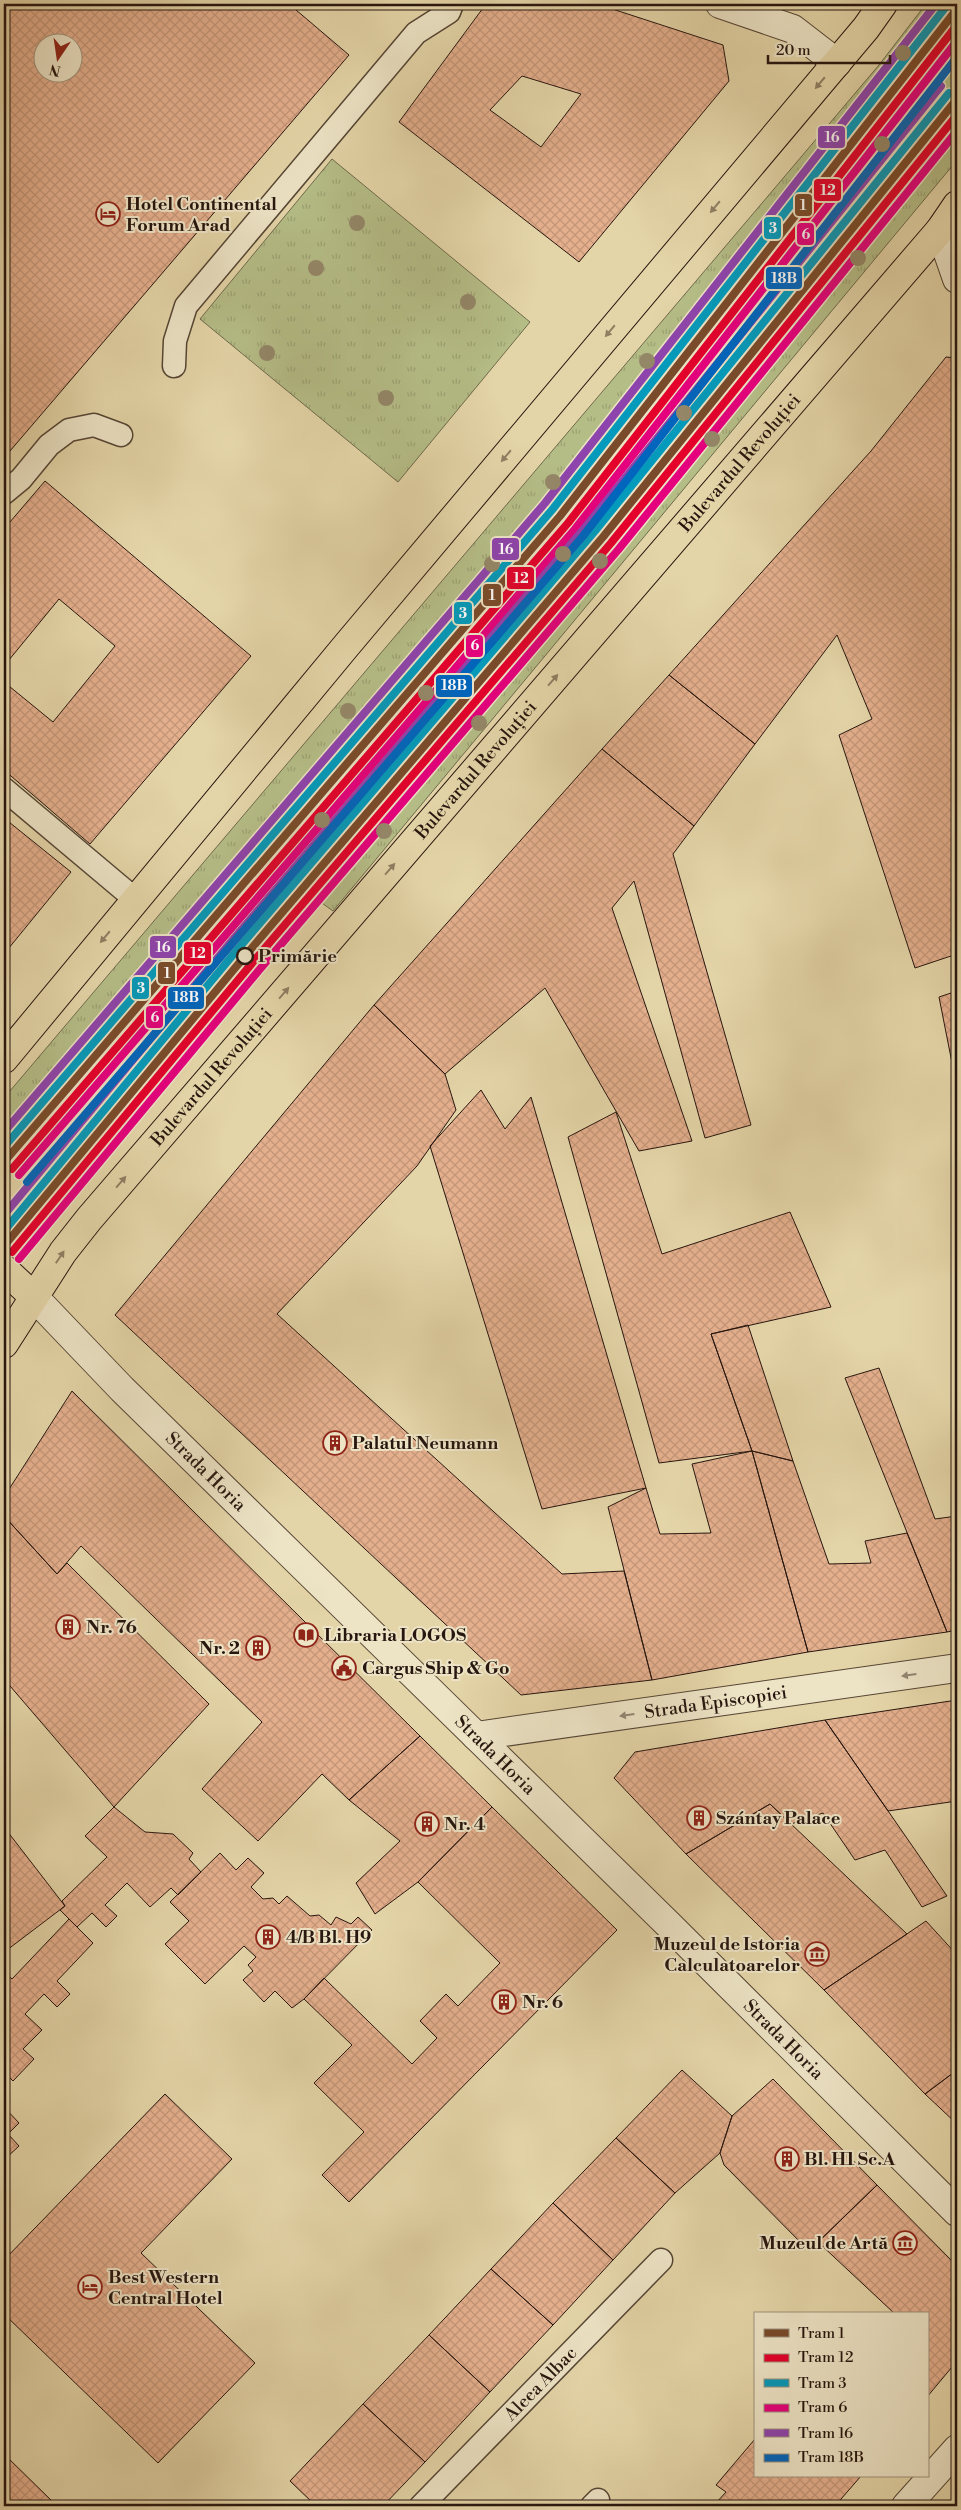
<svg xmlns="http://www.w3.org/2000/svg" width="961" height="2510" viewBox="0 0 961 2510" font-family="'Libre Bodoni',serif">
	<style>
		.grass { fill: url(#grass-tufts); stroke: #6e6a4b }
		.building { fill: url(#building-cross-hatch); stroke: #27160f; fill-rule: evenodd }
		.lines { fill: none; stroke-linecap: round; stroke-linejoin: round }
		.service-casing { stroke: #564635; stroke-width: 25 }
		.pedestrian-casing { stroke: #564635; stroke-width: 30 }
		.minor-casing { stroke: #564635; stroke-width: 30 }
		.tertiary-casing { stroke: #564635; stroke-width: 30 }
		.primary-casing { stroke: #27160f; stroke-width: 30 }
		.service { stroke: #ede4c6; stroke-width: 22 }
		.pedestrian { stroke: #ede4c6; stroke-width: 28 }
		.minor { stroke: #ede4c6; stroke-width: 28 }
		.tertiary { stroke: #ede4c6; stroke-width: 28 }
		.primary { stroke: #e4d5a8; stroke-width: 28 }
		.tram-1-casing { stroke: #ede4c6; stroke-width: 11 }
		.tram-2-casing { stroke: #ede4c6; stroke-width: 11 }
		.tram-3-casing { stroke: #ede4c6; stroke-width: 11 }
		.tram-4-casing { stroke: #ede4c6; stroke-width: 11 }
		.tram-5-casing { stroke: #ede4c6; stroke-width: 11 }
		.tram-6-casing { stroke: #ede4c6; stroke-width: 11 }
		.tram-1 { stroke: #7a4b2a; stroke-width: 8 }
		.tram-2 { stroke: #e4002b; stroke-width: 8 }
		.tram-3 { stroke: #049abb; stroke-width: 8 }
		.tram-4 { stroke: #e5007d; stroke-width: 8 }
		.tram-5 { stroke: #8e44ad; stroke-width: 8 }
		.tram-6 { stroke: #0065bd; stroke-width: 8 }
		.tree { fill: #948768 }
		.oneway { fill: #8f7f63 }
		.oneway2 { fill: #948774 }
		.stop-dot { fill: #ede4c6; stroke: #27160f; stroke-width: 2.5 }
		.labels { text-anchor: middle; stroke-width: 4; stroke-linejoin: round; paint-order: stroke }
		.poi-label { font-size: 18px; font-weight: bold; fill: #27160f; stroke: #ede4c6; text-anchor: start }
		.street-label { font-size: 18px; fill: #27160f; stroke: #ede4c6 }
		.stop-label { font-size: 18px; font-weight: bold; fill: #27160f; stroke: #ede4c6; text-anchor: start }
		.line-badge { stroke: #ede4c6; stroke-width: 2 }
		.badge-label { font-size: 14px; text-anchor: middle; font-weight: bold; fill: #fff }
	</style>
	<defs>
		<pattern id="grass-tufts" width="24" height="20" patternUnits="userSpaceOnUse" patternTransform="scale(1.25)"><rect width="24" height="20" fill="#b5bd87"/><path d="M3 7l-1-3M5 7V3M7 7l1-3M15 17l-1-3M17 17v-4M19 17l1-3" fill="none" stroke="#9ca273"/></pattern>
		<pattern id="building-cross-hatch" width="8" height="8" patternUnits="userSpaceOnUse" patternTransform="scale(1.25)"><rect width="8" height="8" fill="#e4af8d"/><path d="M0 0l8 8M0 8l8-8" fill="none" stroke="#c49678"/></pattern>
	</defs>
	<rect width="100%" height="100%" fill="#e4d5a8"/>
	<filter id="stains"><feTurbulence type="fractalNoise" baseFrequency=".004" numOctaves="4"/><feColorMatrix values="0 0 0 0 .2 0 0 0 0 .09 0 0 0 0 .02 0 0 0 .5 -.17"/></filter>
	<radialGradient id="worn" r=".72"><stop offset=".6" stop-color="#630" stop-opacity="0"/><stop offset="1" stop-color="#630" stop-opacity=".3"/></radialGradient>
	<path class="grass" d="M 926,4 L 957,4 L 957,159 L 953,165 L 333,911 L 294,883 L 94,1116 L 73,1102 L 23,1157 L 4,1138 L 4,1098 L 879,65 Z
		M 332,159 L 530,322 L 398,482 L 200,319 Z"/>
	<path class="building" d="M 12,4 L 289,4 L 349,55 L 4,458 L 4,14 ZM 42,42 L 72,42 L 72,72 L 42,72 Z
		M 486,4 L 597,4 L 723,45 L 729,81 L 579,262 L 399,122 ZM 522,76 L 581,94 L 541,147 L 490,110 Z
		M 946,357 L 957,358 L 957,954 L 915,968 L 839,735 L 872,719 L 837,635 L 755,744 L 669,675 L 871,451 Z
		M 45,481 L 251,656 L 90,844 L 4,770 L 4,682 L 53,722 L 115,646 L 59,599 L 4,666 L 4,529 Z
		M 669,675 L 755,744 L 694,826 L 602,749 Z
		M 602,749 L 694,826 L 673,854 L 751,1125 L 705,1138 L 634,881 L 612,908 L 692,1141 L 639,1151 L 545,988 L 445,1074 L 374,1005 Z
		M 4,818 L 71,872 L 4,954 Z
		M 957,991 L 957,1088 L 939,997 Z
		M 374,1005 L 445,1074 L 456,1110 L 417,1166 L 277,1314 L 562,1574 L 624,1571 L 652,1680 L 521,1695 L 115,1315 Z
		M 481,1090 L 505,1129 L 531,1097 L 646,1488 L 542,1509 L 430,1146 Z
		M 616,1112 L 662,1254 L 790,1212 L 831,1307 L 711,1334 L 752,1451 L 659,1463 L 568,1137 Z
		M 748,1325 L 793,1461 L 752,1451 L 711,1334 Z
		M 879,1368 L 935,1519 L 957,1516 L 957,1630 L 947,1632 L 845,1378 Z
		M 72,1391 L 420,1736 L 349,1800 L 322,1774 L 258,1841 L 202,1789 L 262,1722 L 81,1546 L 57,1574 L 4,1516 L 4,1497 Z
		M 752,1451 L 793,1461 L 829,1564 L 871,1563 L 865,1541 L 907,1533 L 947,1632 L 808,1652 Z
		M 752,1451 L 808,1652 L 652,1680 L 608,1507 L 646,1488 L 660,1534 L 711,1533 L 692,1464 Z
		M 4,1516 L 57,1574 L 67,1563 L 209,1704 L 114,1807 L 4,1679 Z
		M 957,1700 L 957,1801 L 888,1811 L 825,1720 Z
		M 825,1720 L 947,1896 L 922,1907 L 885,1850 L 855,1860 L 823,1813 L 791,1824 L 770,1804 L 686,1854 L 614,1778 L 635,1752 Z
		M 420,1736 L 492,1807 L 418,1882 L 375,1914 L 356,1883 L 400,1841 L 349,1800 Z
		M 770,1804 L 907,1934 L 824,1990 L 686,1854 Z
		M 114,1807 L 145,1832 L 173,1834 L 193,1853 L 189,1859 L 201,1872 L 178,1895 L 171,1888 L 150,1907 L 127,1883 L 105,1905 L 117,1916 L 106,1927 L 92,1913 L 77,1927 L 60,1910 L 65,1906 L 62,1901 L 107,1857 L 85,1836 Z
		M 492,1807 L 617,1930 L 349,2202 L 322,2175 L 364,2132 L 314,2083 L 352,2045 L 304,1999 L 324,1978 L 412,2064 L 437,2038 L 420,2021 L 446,1994 L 458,2006 L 500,1963 L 418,1882 Z
		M 4,1827 L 65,1906 L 7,1950 L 4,1946 Z
		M 220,1853 L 236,1870 L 248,1858 L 264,1873 L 251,1887 L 263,1899 L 273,1898 L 279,1904 L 287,1896 L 310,1916 L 319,1915 L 331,1925 L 336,1917 L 351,1924 L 358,1917 L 372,1930 L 304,1999 L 292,2008 L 275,1991 L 264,2002 L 243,1980 L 253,1971 L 248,1965 L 256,1957 L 244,1946 L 205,1984 L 165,1944 L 189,1921 L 170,1902 Z
		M 69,1919 L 93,1943 L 57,1981 L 70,1994 L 57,2007 L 44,1994 L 25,2014 L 42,2030 L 23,2049 L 34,2059 L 13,2081 L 4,2072 L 4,1971 L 12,1979 Z
		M 926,1921 L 957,1955 L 957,2070 L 925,2094 L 824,1990 Z
		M 682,2070 L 732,2116 L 720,2153 L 675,2193 L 616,2138 Z
		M 957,2070 L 957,2124 L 925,2094 Z
		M 773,2079 L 877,2185 L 809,2251 L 724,2165 L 720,2153 L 732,2116 Z
		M 165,2094 L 232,2159 L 141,2253 L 255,2363 L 158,2463 L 4,2314 L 4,2260 Z
		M 4,2107 L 19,2123 L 8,2134 L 19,2146 L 4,2160 Z
		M 616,2138 L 675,2193 L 613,2260 L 553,2203 Z
		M 877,2185 L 957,2266 L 957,2361 L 927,2397 L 927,2314 L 895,2314 L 818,2242 Z
		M 553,2203 L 613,2260 L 553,2325 L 491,2269 Z
		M 491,2269 L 553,2325 L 490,2392 L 429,2335 Z
		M 429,2335 L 490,2392 L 425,2462 L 363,2404 Z
		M 363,2404 L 425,2462 L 383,2506 L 316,2506 L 290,2481 Z
		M 755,2439 L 755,2476 L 861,2476 L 835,2506 L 718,2506 L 715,2504 L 726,2492 L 716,2485 Z
		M 4,2454 L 53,2502 L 50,2506 L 4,2506 Z"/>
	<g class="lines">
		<g class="service-casing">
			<g id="service">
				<path d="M 174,366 L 175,341 L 186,306 L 416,33 L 449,12 L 452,4"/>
				<path d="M 4,493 L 21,479 L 49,445 L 69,430 L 94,425 L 121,435"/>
				<path d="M 4,789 L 136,900"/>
				<path id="s1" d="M 421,2506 L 661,2260"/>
				<path d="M 592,2506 L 598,2500"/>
			</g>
		</g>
		<g class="pedestrian-casing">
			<path id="pedestrian" d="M 720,4 L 793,29 L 837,63"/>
		</g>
		<g class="minor-casing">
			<path id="minor" d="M 940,230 L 957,279"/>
		</g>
		<g class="tertiary-casing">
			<g id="tertiary">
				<path id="s2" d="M 34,1297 L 122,1389 L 671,1927 L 957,2212"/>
				<path id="s3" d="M 476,1736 L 957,1668"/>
				<path d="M 906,2506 L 957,2449"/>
			</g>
		</g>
		<g class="primary-casing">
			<g id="primary">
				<path d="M 4,1059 L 346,646 L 866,28 L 883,4"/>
				<path d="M 4,1269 L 34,1297"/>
				<path id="s4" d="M 4,1344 L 63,1252 L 89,1219 L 940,230 L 957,205"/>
			</g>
		</g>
		<use href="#service" class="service"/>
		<use href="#pedestrian" class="pedestrian"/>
		<use href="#minor" class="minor"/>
		<use href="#tertiary" class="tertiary"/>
		<use href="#primary" class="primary"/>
		<g class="tram-1-casing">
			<path id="tram-1" d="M 4,1162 L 560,516 L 957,9
				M 4,1246 L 245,956 L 603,537 L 957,99"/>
		</g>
		<g class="tram-2-casing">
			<path id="tram-2" d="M 12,1169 L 568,523 L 957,25
				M 12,1252 L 253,962 L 611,543 L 957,115"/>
		</g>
		<g class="tram-3-casing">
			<path id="tram-3" d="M 4,1147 L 552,510 L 948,4
				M 4,1231 L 237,950 L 595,531 L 949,93"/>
		</g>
		<g class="tram-4-casing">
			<path id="tram-4" d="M 19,1175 L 575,529 L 957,41
				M 19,1259 L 260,969 L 618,550 L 957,131"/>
		</g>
		<g class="tram-5-casing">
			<path id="tram-5" d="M 4,1132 L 545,503 L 936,4
				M 4,1215 L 230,943 L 588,524 L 941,86"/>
		</g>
		<g class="tram-6-casing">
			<path id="tram-6" d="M 27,1182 L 583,536 L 957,57"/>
		</g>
		<use href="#tram-1" class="tram-1"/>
		<use href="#tram-2" class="tram-2"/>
		<use href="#tram-3" class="tram-3"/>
		<use href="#tram-4" class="tram-4"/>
		<use href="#tram-5" class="tram-5"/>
		<use href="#tram-6" class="tram-6"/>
	</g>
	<g class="tree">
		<circle cx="903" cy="53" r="8"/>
		<circle cx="882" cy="144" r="8"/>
		<circle cx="357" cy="223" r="8"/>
		<circle cx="858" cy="258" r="8"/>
		<circle cx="316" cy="268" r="8"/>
		<circle cx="771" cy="278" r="8"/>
		<circle cx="468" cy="302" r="8"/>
		<circle cx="267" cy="353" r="8"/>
		<circle cx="647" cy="361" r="8"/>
		<circle cx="386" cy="398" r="8"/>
		<circle cx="684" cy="413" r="8"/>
		<circle cx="712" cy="439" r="8"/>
		<circle cx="553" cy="482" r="8"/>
		<circle cx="563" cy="554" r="8"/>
		<circle cx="600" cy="561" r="8"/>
		<circle cx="492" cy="564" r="8"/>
		<circle cx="426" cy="693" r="8"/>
		<circle cx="348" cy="711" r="8"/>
		<circle cx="479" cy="723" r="8"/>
		<circle cx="322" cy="820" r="8"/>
		<circle cx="384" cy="831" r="8"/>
	</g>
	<defs><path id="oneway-solid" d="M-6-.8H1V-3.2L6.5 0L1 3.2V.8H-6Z" transform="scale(1.25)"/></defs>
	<g class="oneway">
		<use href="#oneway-solid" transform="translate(820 83) rotate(130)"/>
		<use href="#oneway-solid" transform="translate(715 207) rotate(130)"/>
		<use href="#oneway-solid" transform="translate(610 331) rotate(130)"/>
		<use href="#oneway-solid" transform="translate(506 456) rotate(130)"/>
		<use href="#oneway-solid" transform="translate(553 680) rotate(-49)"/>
		<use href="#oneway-solid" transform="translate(390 869) rotate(-49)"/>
		<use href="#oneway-solid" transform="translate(105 937) rotate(130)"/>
		<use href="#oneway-solid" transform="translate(284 993) rotate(-49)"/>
		<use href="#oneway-solid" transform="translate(121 1182) rotate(-49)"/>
		<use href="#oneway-solid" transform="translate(60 1257) rotate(-56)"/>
	</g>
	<g class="oneway2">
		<use href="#oneway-solid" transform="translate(909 1675) rotate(172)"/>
		<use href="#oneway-solid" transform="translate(627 1715) rotate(172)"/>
	</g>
	<defs>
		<g id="hotel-ring" transform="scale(1.25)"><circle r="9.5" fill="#ede4c6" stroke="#8f2418" stroke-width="1.5"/><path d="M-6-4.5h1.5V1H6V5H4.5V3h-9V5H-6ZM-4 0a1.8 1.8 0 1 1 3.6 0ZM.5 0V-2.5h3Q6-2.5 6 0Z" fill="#8f2418"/></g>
		<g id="building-ring" transform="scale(1.25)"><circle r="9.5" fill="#ede4c6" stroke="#8f2418" stroke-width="1.5"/><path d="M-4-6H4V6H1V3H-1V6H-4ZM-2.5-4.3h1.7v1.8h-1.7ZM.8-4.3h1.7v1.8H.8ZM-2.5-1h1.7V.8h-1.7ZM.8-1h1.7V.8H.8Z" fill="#8f2418"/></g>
		<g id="library-ring" transform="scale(1.25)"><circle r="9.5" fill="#ede4c6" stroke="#8f2418" stroke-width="1.5"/><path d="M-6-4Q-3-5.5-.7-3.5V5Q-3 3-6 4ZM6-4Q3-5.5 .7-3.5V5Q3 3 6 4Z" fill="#8f2418"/></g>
		<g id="civic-ring" transform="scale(1.25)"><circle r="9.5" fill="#ede4c6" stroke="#8f2418" stroke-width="1.5"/><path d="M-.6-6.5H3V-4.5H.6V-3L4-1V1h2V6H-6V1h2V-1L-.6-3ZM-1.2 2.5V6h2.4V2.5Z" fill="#8f2418"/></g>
		<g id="museum-ring" transform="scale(1.25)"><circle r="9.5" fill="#ede4c6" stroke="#8f2418" stroke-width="1.5"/><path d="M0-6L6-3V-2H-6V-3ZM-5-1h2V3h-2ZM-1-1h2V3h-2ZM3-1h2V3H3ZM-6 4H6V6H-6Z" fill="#8f2418"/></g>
	</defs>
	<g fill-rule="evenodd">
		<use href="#hotel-ring" x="108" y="214"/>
		<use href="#building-ring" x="335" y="1443"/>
		<use href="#building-ring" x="68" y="1627"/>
		<use href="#library-ring" x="306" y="1635"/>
		<use href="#building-ring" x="258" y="1648"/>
		<use href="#civic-ring" x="344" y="1668"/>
		<use href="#building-ring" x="699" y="1818"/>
		<use href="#building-ring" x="427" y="1824"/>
		<use href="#building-ring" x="268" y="1937"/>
		<use href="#museum-ring" x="817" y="1954"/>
		<use href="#building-ring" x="504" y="2002"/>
		<use href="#building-ring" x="787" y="2159"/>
		<use href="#museum-ring" x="905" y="2243"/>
		<use href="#hotel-ring" x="90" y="2287"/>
	</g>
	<circle class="stop-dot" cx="245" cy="956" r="8"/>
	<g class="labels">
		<g class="poi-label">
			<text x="126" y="210">Hotel Continental<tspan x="126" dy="21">Forum Arad</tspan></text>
			<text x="352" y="1449">Palatul Neumann</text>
			<text x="86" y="1633">Nr. 76</text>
			<text x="324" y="1641">Libraria LOGOS</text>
			<text x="240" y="1654" text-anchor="end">Nr. 2</text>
			<text x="362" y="1674">Cargus Ship &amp; Go</text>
			<text x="716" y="1824">Szántay Palace</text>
			<text x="444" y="1830">Nr. 4</text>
			<text x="286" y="1943">4/B Bl. H9</text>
			<text x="800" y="1950" text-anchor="end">Muzeul de Istoria<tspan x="800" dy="21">Calculatoarelor</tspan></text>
			<text x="522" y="2008">Nr. 6</text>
			<text x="804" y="2165">Bl. H1 Sc.A</text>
			<text x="888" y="2249" text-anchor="end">Muzeul de Artă</text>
			<text x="108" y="2283">Best Western<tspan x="108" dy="21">Central Hotel</tspan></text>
		</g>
		<g class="street-label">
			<text dy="6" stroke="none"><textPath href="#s4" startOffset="1149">Bulevardul Revoluției</textPath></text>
			<text dy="6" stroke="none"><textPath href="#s4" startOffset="744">Bulevardul Revoluției</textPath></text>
			<text dy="6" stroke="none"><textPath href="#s4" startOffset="339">Bulevardul Revoluției</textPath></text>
			<text dy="6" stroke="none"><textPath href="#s2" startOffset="245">Strada Horia</textPath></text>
			<text dy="6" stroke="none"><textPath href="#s3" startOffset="242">Strada Episcopiei</textPath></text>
			<text dy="6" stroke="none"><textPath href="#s2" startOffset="650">Strada Horia</textPath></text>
			<text dy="6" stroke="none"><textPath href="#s2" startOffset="1055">Strada Horia</textPath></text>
			<text dy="6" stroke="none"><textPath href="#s1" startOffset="171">Aleea Albac</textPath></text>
		</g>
		<g class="stop-label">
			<text x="258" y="962">Primărie</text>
		</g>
	</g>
	<g class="line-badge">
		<rect x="817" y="125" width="29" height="24" rx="5" fill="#8e44ad"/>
		<rect x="813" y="178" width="29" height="24" rx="5" fill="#e4002b"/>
		<rect x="794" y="193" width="19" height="24" rx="5" fill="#7a4b2a"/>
		<rect x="763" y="216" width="19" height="24" rx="5" fill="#049abb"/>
		<rect x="796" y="222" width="19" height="24" rx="5" fill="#e5007d"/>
		<rect x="765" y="266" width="38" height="24" rx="5" fill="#0065bd"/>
		<rect x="491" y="537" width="29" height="24" rx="5" fill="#8e44ad"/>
		<rect x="506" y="566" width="29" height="24" rx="5" fill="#e4002b"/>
		<rect x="482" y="583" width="20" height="24" rx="5" fill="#7a4b2a"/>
		<rect x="453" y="601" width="20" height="24" rx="5" fill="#049abb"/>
		<rect x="465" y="634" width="19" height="24" rx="5" fill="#e5007d"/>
		<rect x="435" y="674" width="38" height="24" rx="5" fill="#0065bd"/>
		<rect x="149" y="935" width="28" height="24" rx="5" fill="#8e44ad"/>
		<rect x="183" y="941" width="29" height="24" rx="5" fill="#e4002b"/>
		<rect x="157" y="961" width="19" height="24" rx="5" fill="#7a4b2a"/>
		<rect x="131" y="976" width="19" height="24" rx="5" fill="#049abb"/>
		<rect x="167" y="986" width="38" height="24" rx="5" fill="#0065bd"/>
		<rect x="145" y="1005" width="19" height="24" rx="5" fill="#e5007d"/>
	</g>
	<g class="badge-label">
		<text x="832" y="142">16</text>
		<text x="828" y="195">12</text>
		<text x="803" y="210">1</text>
		<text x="773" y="233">3</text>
		<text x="806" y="239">6</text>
		<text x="784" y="283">18B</text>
		<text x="506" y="554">16</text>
		<text x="521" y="583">12</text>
		<text x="492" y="600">1</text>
		<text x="463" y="618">3</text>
		<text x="475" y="650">6</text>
		<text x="454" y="690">18B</text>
		<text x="163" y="952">16</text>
		<text x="198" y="958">12</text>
		<text x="167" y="978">1</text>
		<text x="141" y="993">3</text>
		<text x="186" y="1002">18B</text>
		<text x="155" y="1022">6</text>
	</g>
	<rect width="961" height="2510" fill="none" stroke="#e4d5a8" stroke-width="20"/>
	<rect x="5" y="5" width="951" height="2500" fill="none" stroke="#27160f" stroke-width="2.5"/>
	<rect x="10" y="10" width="941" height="2490" fill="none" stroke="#27160f"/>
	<rect x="754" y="2312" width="175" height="165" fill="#ede4c6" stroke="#9e927d"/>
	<rect x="764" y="2329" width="25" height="8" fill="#7a4b2a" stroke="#9e927d"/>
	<text x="798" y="2338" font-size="15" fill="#27160f">Tram 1</text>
	<rect x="764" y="2354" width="25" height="8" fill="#e4002b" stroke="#9e927d"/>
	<text x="798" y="2362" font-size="15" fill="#27160f">Tram 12</text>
	<rect x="764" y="2379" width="25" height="8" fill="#049abb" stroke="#9e927d"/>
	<text x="798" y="2388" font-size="15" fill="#27160f">Tram 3</text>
	<rect x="764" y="2404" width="25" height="8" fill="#e5007d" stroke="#9e927d"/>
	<text x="798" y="2412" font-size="15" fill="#27160f">Tram 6</text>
	<rect x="764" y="2429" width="25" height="8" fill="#8e44ad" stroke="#9e927d"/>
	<text x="798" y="2438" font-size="15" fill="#27160f">Tram 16</text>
	<rect x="764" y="2454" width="25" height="8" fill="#0065bd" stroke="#9e927d"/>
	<text x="798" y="2462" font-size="15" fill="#27160f">Tram 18B</text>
	<g transform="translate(58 58) rotate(193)"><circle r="24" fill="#ede4c6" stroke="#9e927d"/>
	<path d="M0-4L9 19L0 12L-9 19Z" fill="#8f2418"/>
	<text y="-8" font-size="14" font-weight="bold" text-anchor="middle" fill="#27160f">N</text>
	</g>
	<path d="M768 55v8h122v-8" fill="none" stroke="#27160f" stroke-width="2.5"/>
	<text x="776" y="55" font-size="15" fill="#27160f" stroke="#ede4c6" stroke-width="4" paint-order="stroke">20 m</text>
	<rect width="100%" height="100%" filter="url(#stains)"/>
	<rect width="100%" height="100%" fill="url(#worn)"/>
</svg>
